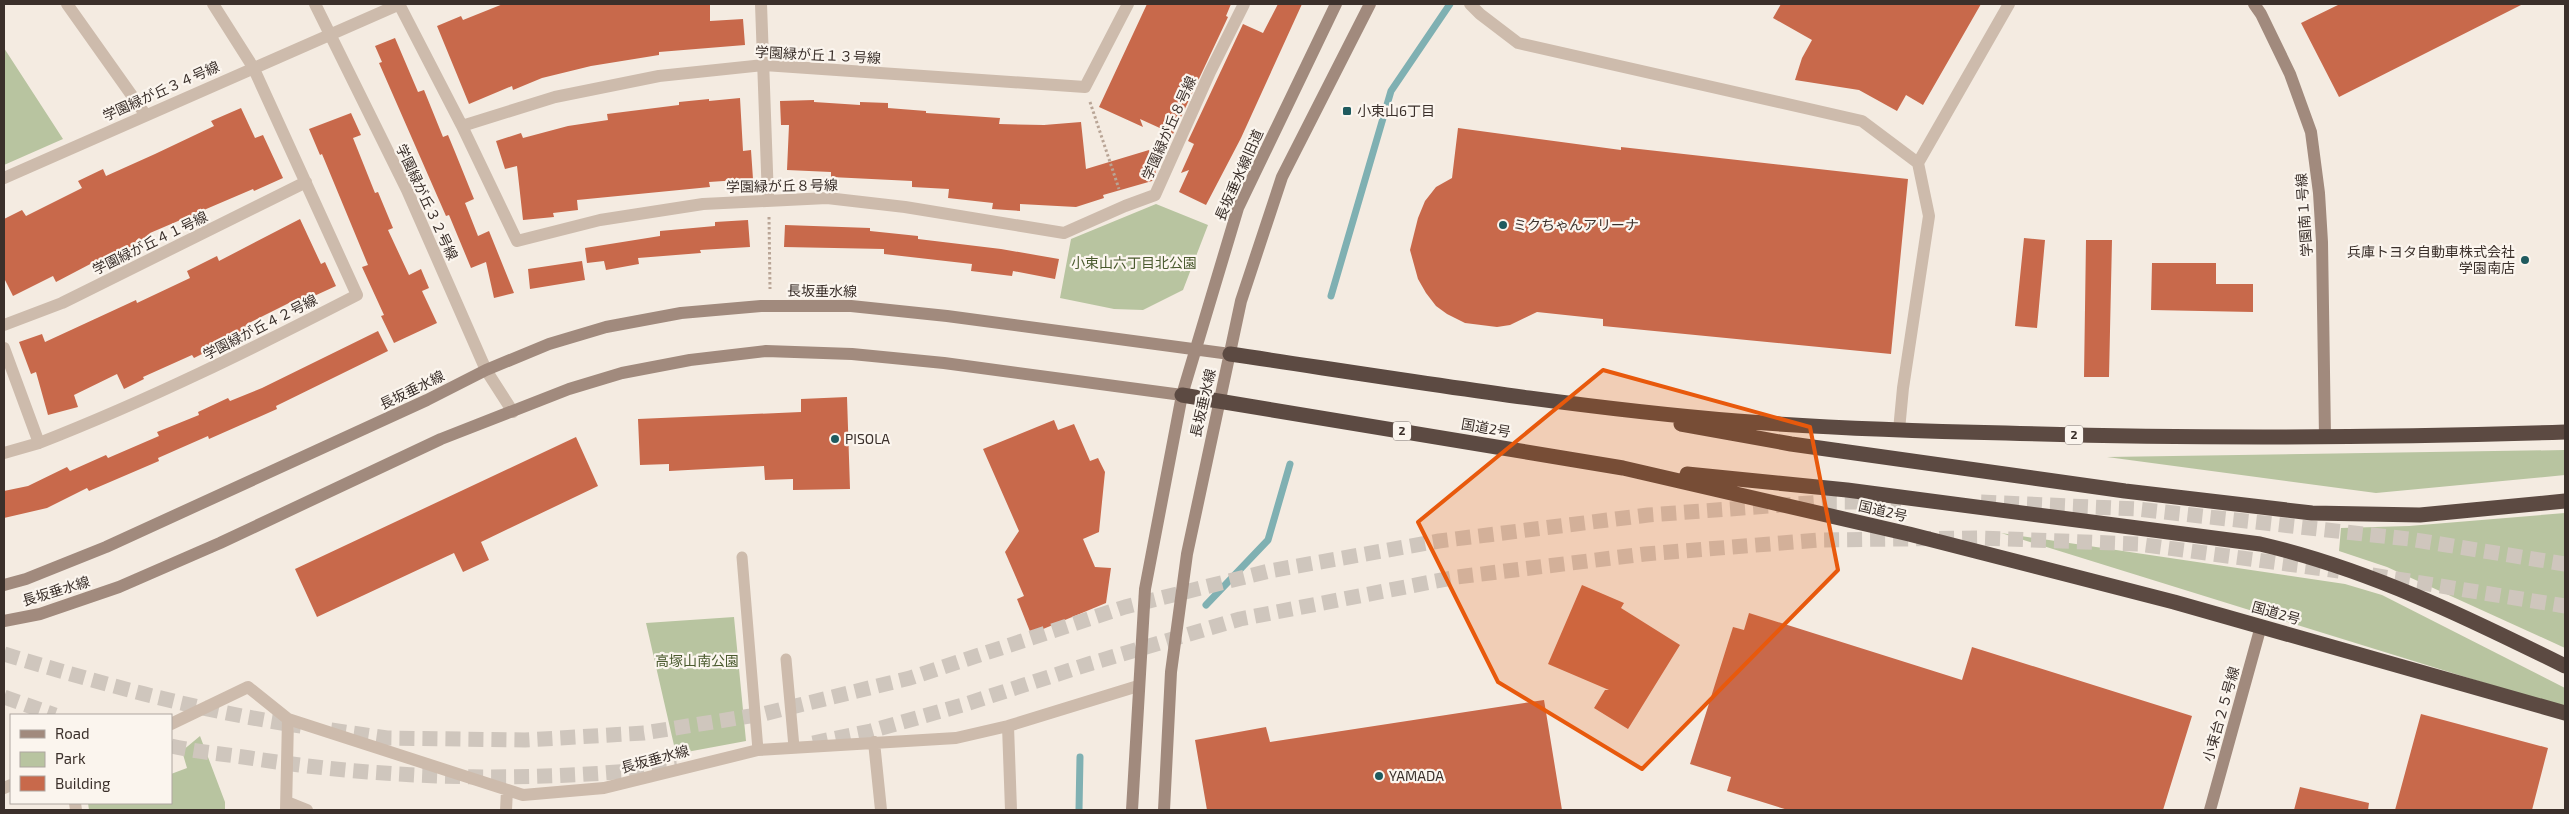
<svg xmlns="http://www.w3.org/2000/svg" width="2569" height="814" viewBox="0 0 2569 814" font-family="'Exo 2','Noto Sans JP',sans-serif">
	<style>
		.green { fill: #b8c4a0 }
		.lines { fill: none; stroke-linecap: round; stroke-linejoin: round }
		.stream { stroke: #7fb0b2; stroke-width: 7 }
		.building { fill: #c8694b }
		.highway-tunnel { stroke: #cfc6bd; stroke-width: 15; stroke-dasharray: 15 8; stroke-linecap: butt }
		.path { stroke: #b9a596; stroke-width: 3; stroke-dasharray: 2.5 2.5; stroke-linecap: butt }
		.lane { stroke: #cdbbac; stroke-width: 11 }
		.street { stroke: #cdbbac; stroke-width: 12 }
		.secondary { stroke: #a18a7d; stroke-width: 12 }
		.highway { stroke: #5c4a42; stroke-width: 15 }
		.marked { fill: #e8590c; fill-opacity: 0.2; stroke: #e8590c; stroke-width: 4; stroke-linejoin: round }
		.poi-dot { fill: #1f5a5e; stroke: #fbf5ee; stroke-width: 2 }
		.labels { text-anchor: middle; stroke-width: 4.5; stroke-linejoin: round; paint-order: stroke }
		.shield { fill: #fbf5ee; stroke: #756b66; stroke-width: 1 }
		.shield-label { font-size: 12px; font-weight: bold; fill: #3b302b }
		.street-label { font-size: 14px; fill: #3b302b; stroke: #fbf5ee }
		.poi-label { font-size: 14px; fill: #3b302b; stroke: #fbf5ee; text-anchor: start }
		.park-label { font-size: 14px; fill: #4a5a2e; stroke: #fbf5ee }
	</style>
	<rect width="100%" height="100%" fill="#f4ebe1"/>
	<path class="green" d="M 4,48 L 63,139 L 4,165 Z
		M 1156,204 L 1208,225 L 1183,290 L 1143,310 L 1114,309 L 1060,298 L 1071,239 Z
		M 2565,450 L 2565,475 L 2376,493 L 2107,457 Z
		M 2565,513 L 2565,648 L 2387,567 L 2339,551 L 2341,528 L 2409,526 Z
		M 2001,533 L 2345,584 L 2382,595 L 2565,688 L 2565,708 Z
		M 734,617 L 746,741 L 676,754 L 646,623 Z
		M 200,736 L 225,802 L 225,810 L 89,810 L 88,803 L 171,803 L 171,774 L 187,768 L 182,751 Z"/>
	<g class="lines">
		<path class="stream" d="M 1331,296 L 1391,91 L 1450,4
			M 1206,605 L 1268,540 L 1290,464
			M 1079,810 L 1080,757"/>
	</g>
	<path class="building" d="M 503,4 L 710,4 L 710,21 L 743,19 L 745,45 L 659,52 L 659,55 L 591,66 L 542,78 L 513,90 L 512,86 L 469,104 L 437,26 L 461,16 L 463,20 Z
		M 1147,4 L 1231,4 L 1226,16 L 1228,17 L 1173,134 L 1140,119 L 1143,127 L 1099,107 Z
		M 1278,4 L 1302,4 L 1241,138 L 1206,205 L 1179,192 L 1189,170 L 1181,173 L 1194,144 L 1188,141 L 1243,24 L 1263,33 Z
		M 1781,4 L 1981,4 L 1923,105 L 1906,95 L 1897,111 L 1859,90 L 1795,80 L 1802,58 L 1812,40 L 1773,18 Z
		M 2340,4 L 2523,4 L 2339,97 L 2301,23 Z
		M 395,38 L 418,92 L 424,90 L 443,137 L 448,135 L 455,152 L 474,199 L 465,203 L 478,236 L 489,231 L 514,293 L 494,298 L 486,262 L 471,268 L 449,215 L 446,216 L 379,63 L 382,62 L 375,46 Z
		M 740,98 L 743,151 L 751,150 L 753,179 L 709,182 L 710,187 L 577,200 L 578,210 L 553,213 L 554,217 L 523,220 L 517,166 L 505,169 L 496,141 L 521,133 L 523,138 L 568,126 L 608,120 L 607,114 L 679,105 L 679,102 L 709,99 L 709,101 Z
		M 814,100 L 814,102 L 860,105 L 860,102 L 888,103 L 888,108 L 926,111 L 926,113 L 1000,118 L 999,124 L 1044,125 L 1081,122 L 1086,169 L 1149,150 L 1156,173 L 1152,181 L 1103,195 L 1104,198 L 1076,207 L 1020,204 L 1020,211 L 992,209 L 993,203 L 948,198 L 949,189 L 912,187 L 912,181 L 831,177 L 831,172 L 787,170 L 789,125 L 781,125 L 780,101 Z
		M 241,108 L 255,138 L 263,135 L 283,178 L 254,191 L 253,189 L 150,233 L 151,236 L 98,264 L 96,261 L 56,282 L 53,276 L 13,296 L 4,278 L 4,219 L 22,210 L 26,216 L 82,188 L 78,181 L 103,169 L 106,176 L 155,154 L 214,126 L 211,121 Z
		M 351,113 L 361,135 L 353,138 L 375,193 L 378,192 L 393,228 L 388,230 L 409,275 L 421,269 L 429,288 L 422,291 L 437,323 L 394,343 L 381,316 L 384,315 L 362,267 L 368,265 L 322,154 L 320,155 L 309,129 Z
		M 1458,128 L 1621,150 L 1621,147 L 1908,179 L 1891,354 L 1603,326 L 1603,319 L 1537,312 L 1510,325 L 1497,327 L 1465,323 L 1447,314 L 1436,306 L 1426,293 L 1418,279 L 1410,250 L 1418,218 L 1425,201 L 1436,187 L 1452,178 Z
		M 300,219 L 321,264 L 325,262 L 336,286 L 301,302 L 299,298 L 247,324 L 250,330 L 194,358 L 192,355 L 143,377 L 144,379 L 124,389 L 117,374 L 74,395 L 78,407 L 48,415 L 36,372 L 31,374 L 19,342 L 42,334 L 45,342 L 136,300 L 137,303 L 190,278 L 187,271 L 217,256 L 219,261 Z
		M 748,220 L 750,247 L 700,250 L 701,253 L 638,258 L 639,264 L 606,270 L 604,261 L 587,263 L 585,248 L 660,236 L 660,231 L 715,226 L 715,222 Z
		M 785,225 L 870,228 L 870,231 L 918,236 L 918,239 L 1001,249 L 1059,259 L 1055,279 L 1013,271 L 1012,276 L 971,271 L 972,264 L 884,254 L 884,249 L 784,247 Z
		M 2024,238 L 2045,240 L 2037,328 L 2015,326 Z
		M 2086,240 L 2112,240 L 2109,377 L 2084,377 Z
		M 582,261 L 585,280 L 530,289 L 528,269 Z
		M 2152,263 L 2216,263 L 2216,284 L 2253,284 L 2253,312 L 2151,310 Z
		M 378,331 L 388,351 L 276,406 L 277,409 L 209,439 L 208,436 L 158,458 L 159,461 L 89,491 L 87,488 L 47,508 L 4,518 L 4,491 L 28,486 L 67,467 L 70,471 L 106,455 L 108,458 L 159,436 L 157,432 L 199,415 L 198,412 L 228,398 L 230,401 L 262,388 Z
		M 847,397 L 850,489 L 793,490 L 793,479 L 765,480 L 764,466 L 669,471 L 669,464 L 640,465 L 638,419 L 801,412 L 801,399 Z
		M 1054,420 L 1058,430 L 1074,424 L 1090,461 L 1098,458 L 1105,472 L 1099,532 L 1083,539 L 1095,567 L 1111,568 L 1106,603 L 1031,634 L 1017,599 L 1024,596 L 1005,552 L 1019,531 L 983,449 Z
		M 576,437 L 598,486 L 481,542 L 489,560 L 463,572 L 454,553 L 317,617 L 295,569 Z
		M 1582,585 L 1624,603 L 1621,608 L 1680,645 L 1628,729 L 1594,708 L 1605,690 L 1609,690 L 1548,664 Z
		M 1749,613 L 1962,680 L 1972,647 L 2192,716 L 2163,810 L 1788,810 L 1727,791 L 1731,777 L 1690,764 L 1733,627 L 1744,630 Z
		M 1544,700 L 1562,810 L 1207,810 L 1195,740 L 1266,727 L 1270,742 Z
		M 2421,714 L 2548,748 L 2532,810 L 2395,810 Z
		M 2300,787 L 2369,803 L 2368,810 L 2294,810 Z"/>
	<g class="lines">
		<path class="highway-tunnel" d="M 1981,502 L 2137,509 L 2409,539 L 2565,564
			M 2372,575 L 2565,606
			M 4,654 C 102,684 199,711 301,726
			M 4,697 L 55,715
			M 331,730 L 387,738 L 525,740 L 644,733 L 763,714 L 910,678 L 1125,607 L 1269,571 L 1439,541 L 1648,515 L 1823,502 L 1901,502
			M 813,743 L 871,731 L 966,704 L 1092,663 L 1240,619 L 1457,577 L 1645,554 L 1819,540 L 1981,538 L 2138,544 L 2339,571
			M 171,746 C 197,752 224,754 250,758 C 390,780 536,783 677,766"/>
		<path class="path" d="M 1090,102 L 1119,189
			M 769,217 L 770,289"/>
		<path class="lane" d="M 742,557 L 758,750
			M 786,659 L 794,747"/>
		<path class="street" d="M 67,4 L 145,114
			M 315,4 L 407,190 L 486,370 L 513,412
			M 399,4 L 462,126 L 517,241 L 600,220 L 703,204 L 827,198 L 905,207 L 1064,233 L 1125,206 L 1155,195 L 1210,72 L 1244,4
			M 761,4 L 768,199
			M 1470,4 L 1480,14 L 1518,43 L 1862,121 L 1918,163
			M 462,126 L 555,97 L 659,76 L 764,65 L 1085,87 L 1128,4
			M 4,178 L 400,4
			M 4,325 L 62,303 L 306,182
			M 4,348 L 39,443 C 149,400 252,349 357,295 L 253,67 L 213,4
			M 1899,430 L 1903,388 L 1929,216 L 1918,163 L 2009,4
			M 4,453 L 39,443
			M 171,724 L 248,687 L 288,719 L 523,795 L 604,788 L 758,750 L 956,738 L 1008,726 L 1138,686
			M 1008,726 L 1011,810
			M 874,742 L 881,810
			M 4,788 L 11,785
			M 287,802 L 307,810
			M 75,803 L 76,810
			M 286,810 L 288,719
			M 506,810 L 507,790"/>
		<path class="secondary" d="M 2254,4 L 2261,14 L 2290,74 L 2311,132 L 2319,193 L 2322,242 L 2325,437
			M 4,585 L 26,579 L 106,547 L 427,400 L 486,370 L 549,344 L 606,327 L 681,313 L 761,306 L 851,306 L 947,316 L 1230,354
			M 4,621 L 40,614 L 119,587 L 220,543 L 441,439 L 569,389 L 622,373 L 690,360 L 766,351 L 852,354 L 944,363 L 1182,395
			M 1132,810 L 1145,589 L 1182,395 L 1238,208 L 1336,4
			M 1164,810 L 1171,672 L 1187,554 L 1241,301 L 1282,177 L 1370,4
			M 2210,810 L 2261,626"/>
		<path class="highway" d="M 1230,354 C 1399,379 1567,407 1737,421 C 1827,428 1917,431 2006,433 C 2193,439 2379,438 2565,432
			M 1182,395 L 1623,468 L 1909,534 L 2174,602 L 2565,713
			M 1681,424 L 1791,444 L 2125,491 L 2312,513 L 2420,515 L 2565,501
			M 1687,474 L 1847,490 L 2260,544 C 2368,569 2466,617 2565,666"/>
	</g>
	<path class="marked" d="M 1603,370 L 1810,427 L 1838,570 L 1642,769 L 1498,682 L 1418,522 Z"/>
	<g class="poi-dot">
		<rect x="1342" y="106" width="10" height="10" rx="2.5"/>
		<circle cx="1503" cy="225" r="5"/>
		<circle cx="2525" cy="260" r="5"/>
		<circle cx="835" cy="439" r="5"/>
		<circle cx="1379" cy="776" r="5"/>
	</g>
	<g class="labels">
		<g class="shield">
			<rect x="1393" y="421.5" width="18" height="19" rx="4"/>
			<rect x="2065" y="425.5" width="18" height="19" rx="4"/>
		</g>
		<g class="shield-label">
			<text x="1402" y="435">2</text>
			<text x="2074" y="439">2</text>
		</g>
		<g class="street-label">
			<text transform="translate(818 55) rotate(3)" y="5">学園緑が丘１３号線</text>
			<text transform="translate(161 91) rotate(-24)" y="5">学園緑が丘３４号線</text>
			<text transform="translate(1169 128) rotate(-66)" y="5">学園緑が丘８号線</text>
			<text transform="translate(1239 175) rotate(-66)" y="5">長坂垂水線旧道</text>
			<text transform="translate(782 186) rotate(-1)" y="5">学園緑が丘８号線</text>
			<text transform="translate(427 202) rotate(65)" y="5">学園緑が丘３２号線</text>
			<text transform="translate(2304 215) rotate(-94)" y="5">学園南１号線</text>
			<text transform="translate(150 243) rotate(-26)" y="5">学園緑が丘４１号線</text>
			<text transform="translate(822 291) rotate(1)" y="5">長坂垂水線</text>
			<text transform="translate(260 327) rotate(-27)" y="5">学園緑が丘４２号線</text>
			<text transform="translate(412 390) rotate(-26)" y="5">長坂垂水線</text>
			<text transform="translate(1203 403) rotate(-77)" y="5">長坂垂水線</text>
			<text transform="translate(1486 428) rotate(10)" y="5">国道2号</text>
			<text transform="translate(1883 511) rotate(13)" y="5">国道2号</text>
			<text transform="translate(56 591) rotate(-17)" y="5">長坂垂水線</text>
			<text transform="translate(2276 613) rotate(16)" y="5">国道2号</text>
			<text transform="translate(2221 714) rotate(-74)" y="5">小束台２５号線</text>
			<text transform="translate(655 759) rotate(-15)" y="5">長坂垂水線</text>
		</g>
		<g class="poi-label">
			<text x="1357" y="116">小束山6丁目</text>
			<text x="1513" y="230">ミクちゃんアリーナ</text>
			<text x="2515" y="257" text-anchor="end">兵庫トヨタ自動車株式会社<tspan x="2515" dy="16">学園南店</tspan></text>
			<text x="845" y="444">PISOLA</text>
			<text x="1389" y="781">YAMADA</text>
		</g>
		<g class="park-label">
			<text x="1134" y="268">小束山六丁目北公園</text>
			<text x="697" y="666">高塚山南公園</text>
		</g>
	</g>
	<rect width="2569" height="814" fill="none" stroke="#3b302b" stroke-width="10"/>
	<rect x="10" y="714" width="162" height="90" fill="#fbf5ee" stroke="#aea6a0"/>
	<rect x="20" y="730" width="25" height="8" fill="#a18a7d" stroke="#aea6a0"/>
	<text x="55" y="739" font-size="15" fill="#3b302b">Road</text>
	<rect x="20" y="752" width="25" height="15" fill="#b8c4a0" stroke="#aea6a0"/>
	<text x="55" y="764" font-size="15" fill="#3b302b">Park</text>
	<rect x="20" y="776" width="25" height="15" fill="#c8694b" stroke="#aea6a0"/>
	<text x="55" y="789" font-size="15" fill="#3b302b">Building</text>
</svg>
